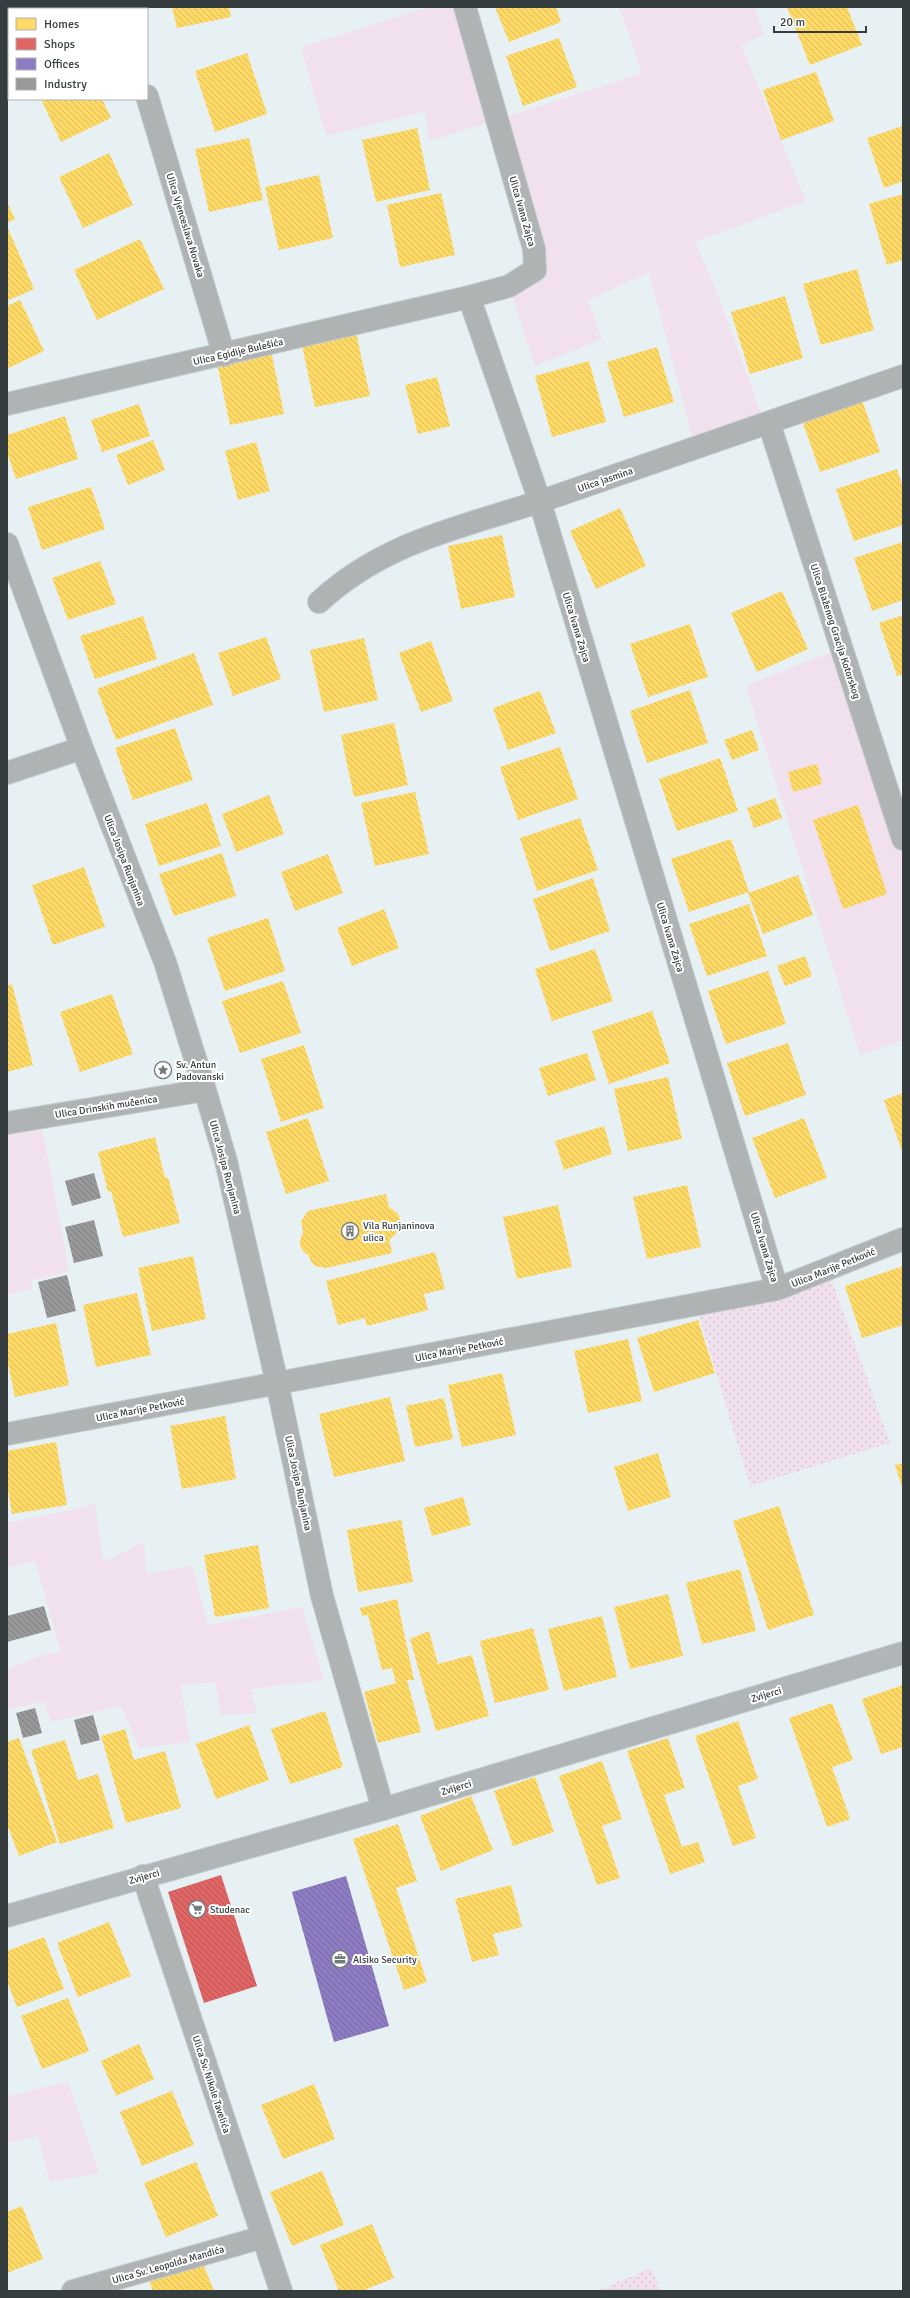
<svg xmlns="http://www.w3.org/2000/svg" width="910" height="2298" viewBox="0 0 910 2298" font-family="Signika,sans-serif">
	<style>
		.grass { fill: url(#grass-dots) }
		.green { fill: #f1e0ed }
		.homes { fill: url(#homes-back-hatch) }
		.shops { fill: url(#shops-back-hatch) }
		.offices { fill: url(#offices-back-hatch) }
		.industry { fill: url(#industry-back-hatch) }
		.lines { fill: none; stroke-linecap: round; stroke-linejoin: round }
		.minor-casing { stroke: #c4cccf; stroke-width: 24 }
		.major-casing { stroke: #c4cccf; stroke-width: 24 }
		.minor { stroke: #afb3b4; stroke-width: 22 }
		.major { stroke: #b0b6b8; stroke-width: 22 }
		.labels { text-anchor: middle; stroke-width: 4; stroke-linejoin: round; paint-order: stroke }
		.street-label { font-size: 10px; fill: #363d3f; stroke: #fff }
		.poi-label { font-size: 10px; fill: #363d3f; stroke: #fff; text-anchor: start }
	</style>
	<defs>
		<pattern id="grass-dots" width="8" height="8" patternUnits="userSpaceOnUse"><rect width="8" height="8" fill="#f1e0ed"/><path d="M2 2h.1M6 6h.1" fill="none" stroke="#cfc1cc" stroke-width="1.8" stroke-linecap="round"/></pattern>
		<pattern id="homes-back-hatch" width="6" height="6" patternUnits="userSpaceOnUse"><rect width="6" height="6" fill="#ffd966"/><path d="M-1 5l2 2M0 0l6 6M5-1l2 2" fill="none" stroke="#dbbb5a"/></pattern>
		<pattern id="shops-back-hatch" width="6" height="6" patternUnits="userSpaceOnUse"><rect width="6" height="6" fill="#e06666"/><path d="M-1 5l2 2M0 0l6 6M5-1l2 2" fill="none" stroke="#b65555"/></pattern>
		<pattern id="offices-back-hatch" width="6" height="6" patternUnits="userSpaceOnUse"><rect width="6" height="6" fill="#8e7cc3"/><path d="M-1 5l2 2M0 0l6 6M5-1l2 2" fill="none" stroke="#7567a0"/></pattern>
		<pattern id="industry-back-hatch" width="6" height="6" patternUnits="userSpaceOnUse"><rect width="6" height="6" fill="#999"/><path d="M-1 5l2 2M0 0l6 6M5-1l2 2" fill="none" stroke="#7e7e7e"/></pattern>
	</defs>
	<rect width="100%" height="100%" fill="#e7f1f4"/>
	<path class="grass" d="M 828,1269 L 890,1443 L 750,1486 L 696,1305 Z
		M 652,2268 L 661,2291 L 596,2291 Z"/>
	<path class="green" d="M 429,7 L 465,7 L 497,120 L 642,73 L 619,7 L 754,7 L 764,35 L 741,45 L 806,201 L 695,242 L 716,290 L 764,421 L 695,448 L 649,272 L 588,300 L 602,339 L 535,366 L 509,286 L 535,270 L 497,120 L 429,141 L 425,111 L 326,136 L 301,47 Z
		M 841,648 L 903,839 L 903,1040 L 860,1055 L 746,686 Z
		M 40,1117 L 69,1271 L 31,1281 L 33,1288 L 7,1295 L 7,1123 Z
		M 95,1503 L 103,1562 L 144,1542 L 146,1574 L 192,1566 L 208,1625 L 302,1607 L 324,1680 L 251,1689 L 257,1713 L 221,1715 L 215,1682 L 181,1685 L 190,1742 L 139,1748 L 121,1706 L 51,1722 L 44,1702 L 7,1709 L 7,1669 L 49,1653 L 61,1653 L 35,1561 L 7,1568 L 7,1523 L 81,1508 Z
		M 68,2082 L 99,2173 L 50,2182 L 38,2136 L 7,2143 L 7,2091 L 9,2096 Z"/>
	<path class="homes" d="M 30,7 L 68,7 L 69,9 L 26,9 Z
		M 172,7 L 229,7 L 231,17 L 177,28 Z
		M 495,7 L 556,7 L 561,22 L 509,42 Z
		M 787,7 L 847,7 L 862,45 L 810,65 Z
		M 559,38 L 577,87 L 523,106 L 506,56 Z
		M 247,53 L 267,114 L 215,132 L 195,71 Z
		M 816,72 L 834,121 L 781,140 L 763,90 Z
		M 41,99 L 102,99 L 111,118 L 61,142 Z
		M 903,126 L 903,181 L 884,188 L 867,138 Z
		M 417,128 L 430,190 L 376,202 L 362,140 Z
		M 249,138 L 263,200 L 209,212 L 195,149 Z
		M 109,153 L 133,205 L 83,228 L 59,177 Z
		M 319,175 L 333,238 L 279,250 L 265,187 Z
		M 441,193 L 455,255 L 400,267 L 387,205 Z
		M 903,194 L 903,260 L 887,265 L 869,204 Z
		M 7,202 L 15,219 L 7,223 Z
		M 7,226 L 34,289 L 7,301 Z
		M 140,239 L 164,289 L 97,320 L 74,270 Z
		M 857,269 L 874,330 L 821,345 L 803,284 Z
		M 785,296 L 803,358 L 750,374 L 731,312 Z
		M 20,300 L 44,351 L 7,369 L 7,306 Z
		M 356,333 L 370,396 L 315,407 L 302,345 Z
		M 657,347 L 674,402 L 624,417 L 607,362 Z
		M 271,351 L 284,414 L 230,425 L 217,363 Z
		M 589,361 L 606,422 L 552,437 L 535,376 Z
		M 437,377 L 450,426 L 418,434 L 405,385 Z
		M 862,400 L 880,452 L 820,472 L 802,420 Z
		M 139,404 L 150,436 L 102,452 L 91,420 Z
		M 65,416 L 78,459 L 16,479 L 7,452 L 7,435 Z
		M 153,440 L 165,470 L 128,485 L 116,455 Z
		M 256,442 L 270,491 L 238,500 L 225,451 Z
		M 897,469 L 903,488 L 903,525 L 854,541 L 836,489 Z
		M 91,487 L 105,529 L 42,550 L 28,507 Z
		M 620,508 L 646,566 L 596,589 L 570,531 Z
		M 502,535 L 515,597 L 461,609 L 448,546 Z
		M 903,542 L 903,600 L 872,611 L 854,558 Z
		M 100,561 L 116,604 L 68,620 L 52,578 Z
		M 782,591 L 808,649 L 757,672 L 731,613 Z
		M 903,615 L 903,674 L 897,676 L 879,623 Z
		M 143,616 L 157,659 L 95,679 L 80,636 Z
		M 690,624 L 708,677 L 648,697 L 630,644 Z
		M 266,637 L 281,679 L 233,696 L 218,653 Z
		M 364,638 L 378,700 L 324,712 L 310,650 Z
		M 431,641 L 453,701 L 421,712 L 399,653 Z
		M 194,653 L 213,705 L 116,740 L 97,689 Z
		M 690,690 L 708,743 L 647,763 L 630,711 Z
		M 540,691 L 556,733 L 508,750 L 493,708 Z
		M 394,723 L 408,785 L 354,797 L 341,735 Z
		M 175,728 L 193,780 L 133,800 L 115,748 Z
		M 752,730 L 759,750 L 732,760 L 724,740 Z
		M 560,747 L 578,799 L 518,820 L 500,767 Z
		M 720,758 L 738,811 L 677,831 L 659,779 Z
		M 817,764 L 822,784 L 793,792 L 788,772 Z
		M 415,792 L 429,854 L 375,866 L 361,803 Z
		M 269,795 L 284,834 L 236,852 L 222,814 Z
		M 775,798 L 782,818 L 754,828 L 747,808 Z
		M 207,803 L 221,846 L 159,866 L 145,824 Z
		M 858,805 L 887,894 L 843,909 L 813,820 Z
		M 580,818 L 598,870 L 537,891 L 520,838 Z
		M 731,839 L 749,892 L 689,912 L 671,859 Z
		M 222,853 L 236,896 L 174,916 L 159,874 Z
		M 328,854 L 343,893 L 295,911 L 281,872 Z
		M 84,867 L 105,927 L 53,945 L 32,885 Z
		M 798,875 L 813,915 L 763,934 L 748,893 Z
		M 593,878 L 610,931 L 550,951 L 533,899 Z
		M 749,904 L 767,956 L 707,976 L 689,924 Z
		M 384,909 L 399,948 L 352,966 L 337,928 Z
		M 268,918 L 285,971 L 225,991 L 207,938 Z
		M 595,949 L 613,1001 L 552,1021 L 535,969 Z
		M 805,956 L 812,976 L 785,986 L 777,966 Z
		M 768,971 L 786,1024 L 726,1044 L 708,991 Z
		M 283,981 L 301,1033 L 240,1053 L 222,1001 Z
		M 12,984 L 33,1065 L 7,1072 L 7,986 Z
		M 112,994 L 133,1054 L 80,1072 L 60,1012 Z
		M 652,1011 L 670,1063 L 609,1084 L 592,1031 Z
		M 788,1043 L 806,1095 L 745,1116 L 727,1063 Z
		M 304,1045 L 324,1108 L 281,1122 L 261,1059 Z
		M 587,1053 L 596,1080 L 548,1096 L 539,1068 Z
		M 668,1077 L 682,1139 L 628,1151 L 614,1089 Z
		M 903,1093 L 903,1154 L 884,1100 Z
		M 308,1118 L 329,1181 L 286,1194 L 266,1132 Z
		M 804,1118 L 827,1178 L 775,1198 L 752,1138 Z
		M 604,1126 L 612,1154 L 564,1170 L 555,1141 Z
		M 155,1137 L 165,1178 L 168,1177 L 180,1223 L 123,1237 L 111,1191 L 108,1192 L 98,1152 Z
		M 687,1185 L 701,1247 L 647,1259 L 633,1197 Z
		M 386,1194 L 389,1207 L 398,1214 L 400,1219 L 399,1231 L 389,1240 L 392,1253 L 326,1268 L 315,1266 L 311,1262 L 309,1256 L 304,1252 L 300,1246 L 300,1240 L 303,1232 L 301,1221 L 308,1211 Z
		M 558,1205 L 572,1267 L 517,1279 L 503,1217 Z
		M 435,1252 L 445,1289 L 424,1294 L 428,1310 L 367,1326 L 365,1318 L 338,1325 L 326,1281 Z
		M 193,1256 L 206,1319 L 152,1331 L 138,1268 Z
		M 903,1266 L 903,1325 L 862,1338 L 845,1286 Z
		M 137,1293 L 151,1355 L 96,1367 L 83,1305 Z
		M 698,1320 L 715,1373 L 654,1392 L 637,1338 Z
		M 56,1323 L 69,1385 L 15,1397 L 7,1359 L 7,1334 Z
		M 628,1339 L 642,1401 L 588,1413 L 574,1351 Z
		M 502,1373 L 516,1435 L 462,1447 L 448,1385 Z
		M 390,1397 L 405,1461 L 334,1477 L 319,1414 Z
		M 444,1398 L 453,1439 L 415,1447 L 406,1406 Z
		M 225,1416 L 236,1479 L 182,1489 L 170,1426 Z
		M 56,1442 L 67,1505 L 12,1514 L 7,1484 L 7,1451 Z
		M 658,1453 L 671,1497 L 628,1511 L 614,1467 Z
		M 903,1463 L 903,1490 L 895,1465 Z
		M 463,1497 L 471,1525 L 432,1536 L 424,1508 Z
		M 779,1506 L 814,1615 L 768,1630 L 733,1521 Z
		M 401,1520 L 413,1582 L 358,1592 L 347,1530 Z
		M 258,1545 L 269,1608 L 215,1617 L 204,1555 Z
		M 740,1569 L 756,1631 L 702,1644 L 686,1583 Z
		M 668,1594 L 683,1656 L 630,1669 L 614,1607 Z
		M 397,1599 L 414,1680 L 407,1680 L 421,1732 L 378,1743 L 364,1692 L 396,1683 L 392,1668 L 382,1670 L 368,1615 L 362,1616 L 360,1608 Z
		M 602,1616 L 617,1677 L 564,1691 L 548,1629 Z
		M 533,1628 L 549,1690 L 495,1703 L 480,1641 Z
		M 429,1631 L 438,1664 L 472,1655 L 489,1716 L 436,1731 L 410,1639 Z
		M 903,1685 L 903,1747 L 881,1754 L 862,1699 Z
		M 832,1703 L 853,1760 L 832,1767 L 850,1819 L 827,1827 L 789,1718 Z
		M 325,1711 L 343,1767 L 290,1784 L 271,1729 Z
		M 738,1721 L 758,1779 L 738,1786 L 756,1838 L 733,1846 L 695,1736 Z
		M 249,1725 L 269,1780 L 216,1799 L 196,1744 Z
		M 125,1729 L 134,1760 L 165,1751 L 181,1808 L 126,1823 L 101,1736 Z
		M 19,1738 L 57,1842 L 19,1856 L 7,1824 L 7,1742 Z
		M 668,1738 L 685,1788 L 664,1795 L 682,1847 L 698,1842 L 705,1862 L 670,1874 L 627,1751 Z
		M 65,1740 L 78,1780 L 98,1774 L 114,1828 L 60,1844 L 31,1750 Z
		M 602,1761 L 622,1819 L 602,1826 L 620,1878 L 597,1885 L 559,1776 Z
		M 535,1777 L 554,1832 L 513,1846 L 494,1791 Z
		M 471,1796 L 493,1850 L 441,1871 L 420,1816 Z
		M 398,1824 L 417,1881 L 396,1888 L 427,1982 L 404,1990 L 353,1839 Z
		M 511,1885 L 522,1927 L 493,1934 L 499,1955 L 472,1962 L 455,1899 Z
		M 109,1922 L 131,1976 L 78,1997 L 57,1943 Z
		M 44,1937 L 64,1989 L 17,2007 L 7,1981 L 7,1951 Z
		M 68,1998 L 89,2051 L 42,2069 L 21,2016 Z
		M 139,2044 L 154,2079 L 116,2096 L 101,2061 Z
		M 314,2084 L 335,2139 L 283,2159 L 261,2105 Z
		M 172,2091 L 194,2145 L 142,2166 L 120,2112 Z
		M 196,2162 L 218,2216 L 166,2237 L 144,2183 Z
		M 322,2171 L 344,2225 L 292,2246 L 270,2192 Z
		M 22,2206 L 43,2259 L 7,2273 L 7,2212 Z
		M 372,2224 L 394,2278 L 362,2291 L 339,2291 L 320,2245 Z
		M 201,2259 L 214,2291 L 153,2291 L 149,2281 Z"/>
	<path class="shops" d="M 221,1875 L 257,1986 L 204,2003 L 168,1892 Z"/>
	<path class="offices" d="M 346,1876 L 389,2026 L 334,2042 L 292,1892 Z"/>
	<path class="industry" d="M 94,1173 L 101,1198 L 72,1206 L 65,1181 Z
		M 94,1220 L 103,1256 L 74,1263 L 65,1227 Z
		M 67,1275 L 76,1311 L 47,1318 L 38,1282 Z
		M 44,1606 L 51,1630 L 7,1642 L 7,1616 Z
		M 35,1708 L 42,1733 L 23,1738 L 16,1713 Z
		M 93,1715 L 100,1740 L 81,1745 L 74,1720 Z"/>
	<g class="lines">
		<g class="minor-casing">
			<path id="minor" d="M 121,7 L 121,9
				M 465,7 L 534,249 L 535,270 L 509,286 L 469,297 L 540,502 L 777,1289
				M 147,96 L 224,355
				M 7,404 L 469,297
				M 769,423 L 903,839
				M 7,544 L 82,748 L 165,962 L 205,1090 L 226,1161 L 277,1383 L 322,1596 L 383,1809
				M 319,602 C 388,538 470,526 556,496 C 672,456 787,416 903,376
				M 7,773 L 82,748
				M 7,1123 L 205,1090
				M 7,1434 L 777,1289 L 903,1239
				M 143,1876 L 281,2291
				M 73,2291 L 263,2237"/>
		</g>
		<g class="major-casing">
			<path id="major" d="M 7,1916 L 383,1809 L 903,1653"/>
		</g>
		<use href="#minor" class="minor"/>
		<use href="#major" class="major"/>
	</g>
	<defs>
		<g id="sight-ring" transform="scale(0.9)"><circle r="9.5" fill="#fff" stroke="#747c7e" stroke-width="1.5"/><path d="M0-6L1.8-2.2L6-1.7L2.9 1.2L3.7 5.4L0 3.3L-3.7 5.4L-2.9 1.2L-6-1.7L-1.8-2.2Z" fill="#747c7e"/></g>
		<g id="building-ring" transform="scale(0.9)"><circle r="9.5" fill="#fff" stroke="#747c7e" stroke-width="1.5"/><path d="M-4-6H4V6H1V3H-1V6H-4ZM-2.5-4.3h1.7v1.8h-1.7ZM.8-4.3h1.7v1.8H.8ZM-2.5-1h1.7V.8h-1.7ZM.8-1h1.7V.8H.8Z" fill="#747c7e"/></g>
		<g id="supermarket-ring" transform="scale(0.9)"><circle r="9.5" fill="#fff" stroke="#747c7e" stroke-width="1.5"/><path d="M-6-5.5h2.5l.6 2H6L4.5 2H-2.5L-4.4-4H-6ZM-1.5 3.2a1.3 1.3 0 1 0 .1 0ZM3 3.2a1.3 1.3 0 1 0 .1 0Z" fill="#747c7e"/></g>
		<g id="office-ring" transform="scale(0.9)"><circle r="9.5" fill="#fff" stroke="#747c7e" stroke-width="1.5"/><path d="M-6-3h4V-5.5h4V-3h4V5H-6ZM-1-4.5V-3h2v-1.5ZM-6 0V1H6V0Z" fill="#747c7e"/></g>
	</defs>
	<g fill-rule="evenodd">
		<use href="#sight-ring" x="163" y="1070"/>
		<use href="#building-ring" x="350" y="1231"/>
		<use href="#supermarket-ring" x="197" y="1909"/>
		<use href="#office-ring" x="340" y="1959"/>
	</g>
	<g class="labels">
		<g class="street-label">
			<text transform="translate(523 211) rotate(74)" y="4">Ulica Ivana Zajca</text>
			<text transform="translate(186 225) rotate(73)" y="4">Ulica Vjenceslava Novaka</text>
			<text transform="translate(238 351) rotate(-13)" y="4">Ulica Egidije Bulešića</text>
			<text transform="translate(605 479) rotate(-19)" y="4">Ulica jasmina</text>
			<text transform="translate(577 627) rotate(73)" y="4">Ulica Ivana Zajca</text>
			<text transform="translate(836 631) rotate(72)" y="4">Ulica Blaženog Gracija Kotorskog</text>
			<text transform="translate(125 860) rotate(69)" y="4">Ulica Josipa Runjanina</text>
			<text transform="translate(671 937) rotate(73)" y="4">Ulica Ivana Zajca</text>
			<text transform="translate(106 1106) rotate(-9)" y="4">Ulica Drinskih mučenica</text>
			<text transform="translate(226 1167) rotate(75)" y="4">Ulica Josipa Runjanina</text>
			<text transform="translate(765 1247) rotate(73)" y="4">Ulica Ivana Zajca</text>
			<text transform="translate(833 1267) rotate(-22)" y="4">Ulica Marije Petković</text>
			<text transform="translate(459 1349) rotate(-11)" y="4">Ulica Marije Petković</text>
			<text transform="translate(140 1409) rotate(-11)" y="4">Ulica Marije Petković</text>
			<text transform="translate(299 1483) rotate(78)" y="4">Ulica Josipa Runjanina</text>
			<text transform="translate(766 1694) rotate(-17)" y="4">Zvijerci</text>
			<text transform="translate(456 1787) rotate(-17)" y="4">Zvijerci</text>
			<text transform="translate(144 1876) rotate(-16)" y="4">Zvijerci</text>
			<text transform="translate(212 2084) rotate(72)" y="4">Ulica Sv. Nikole Tavelića</text>
			<text transform="translate(168 2264) rotate(-16)" y="4">Ulica Sv. Leopolda Mandića</text>
		</g>
		<g class="poi-label">
			<text x="176" y="1068">Sv. Antun<tspan x="176" dy="12">Padovanski</tspan></text>
			<text x="363" y="1229">Vila Runjaninova<tspan x="363" dy="12">ulica</tspan></text>
			<text x="210" y="1913">Studenac</text>
			<text x="353" y="1963">Alsiko Security</text>
		</g>
	</g>
	<rect width="910" height="2298" fill="none" stroke="#363d3f" stroke-width="16"/>
	<rect x="8" y="8" width="140" height="92" fill="#ffffff" stroke="#afb1b2"/>
	<rect x="16" y="18" width="20" height="12" fill="#ffd966" stroke="#afb1b2"/>
	<text x="44" y="28" font-size="12" fill="#363d3f">Homes</text>
	<rect x="16" y="38" width="20" height="12" fill="#e06666" stroke="#afb1b2"/>
	<text x="44" y="48" font-size="12" fill="#363d3f">Shops</text>
	<rect x="16" y="58" width="20" height="12" fill="#8e7cc3" stroke="#afb1b2"/>
	<text x="44" y="68" font-size="12" fill="#363d3f">Offices</text>
	<rect x="16" y="78" width="20" height="12" fill="#999999" stroke="#afb1b2"/>
	<text x="44" y="88" font-size="12" fill="#363d3f">Industry</text>
	<path d="M774 26v6h92v-6" fill="none" stroke="#363d3f" stroke-width="2"/>
	<text x="780" y="26" font-size="12" fill="#363d3f" stroke="#ffffff" stroke-width="3" paint-order="stroke">20 m</text>
</svg>
